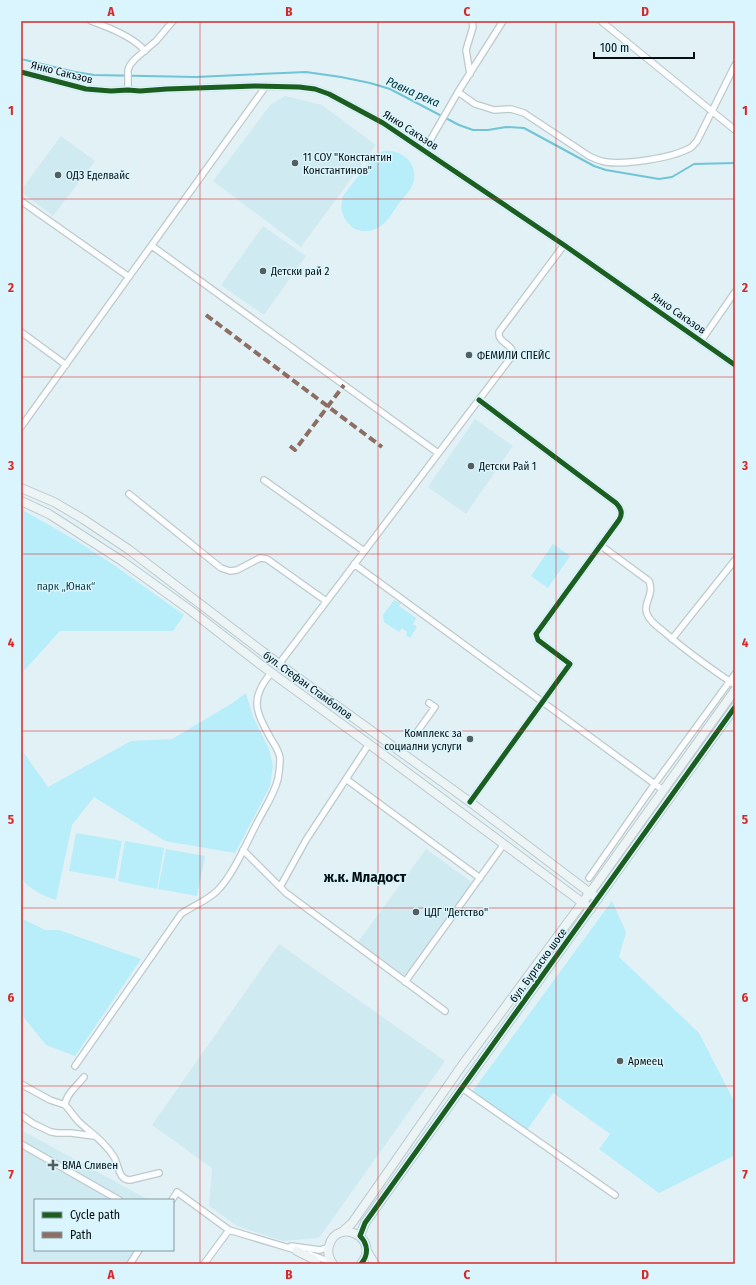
<svg xmlns="http://www.w3.org/2000/svg" width="756" height="1285" viewBox="0 0 756 1285" font-family="'Fira Sans Condensed',sans-serif">
	<style>
		.built { fill: #d0eaf1 }
		.green { fill: #b8edfa }
		.lines { fill: none; stroke-linecap: round; stroke-linejoin: round }
		.stream { stroke: #70c4d6; stroke-width: 2 }
		.street-casing { stroke: #bec9cc; stroke-width: 8 }
		.secondary-casing { stroke: #bec9cc; stroke-width: 10 }
		.street { stroke: #fbfdfe; stroke-width: 5.5 }
		.secondary { stroke: #ecf4f5; stroke-width: 8 }
		.quiet { stroke: #8d6e63; stroke-width: 4; stroke-dasharray: 8 4; stroke-linecap: butt }
		.cycleway-casing { stroke: #daf5fd; stroke-width: 8 }
		.cycleway { stroke: #1b5e20; stroke-width: 5 }
		.grid { fill: none; stroke: #d62828; stroke-width: 1; stroke-opacity: 0.55 }
		.poi-dot { fill: #535e61; stroke: #daf5fd; stroke-width: 1.5 }
		.labels { text-anchor: middle; stroke-width: 3; stroke-linejoin: round; paint-order: stroke }
		.street-label { font-size: 11px; fill: #060f12; stroke: #daf5fd }
		.poi-label { font-size: 11px; fill: #060f12; stroke: #daf5fd; text-anchor: start }
		.park-label { font-size: 11px; fill: #0e414c; stroke: #daf5fd }
		.water-label { font-size: 12px; font-style: italic; fill: #00333d; stroke: #daf5fd }
		.district-label { font-size: 15px; font-weight: bold; fill: #060f12; stroke: #daf5fd }
		.neatline { fill: none; stroke: #d62828; stroke-width: 1.5 }
		.grid-label { font-size: 13px; text-anchor: middle; font-weight: bold; fill: #d62828 }
	</style>
	<rect width="100%" height="100%" fill="#e2f1f5"/>
	<path class="built" d="M 285,96 L 322,105 L 376,145 L 301,247 L 213,181 L 271,104 Z
		M 61,136 L 95,161 L 53,216 L 21,192 L 21,190 Z
		M 263,226 L 306,256 L 264,315 L 221,285 Z
		M 475,419 L 513,446 L 466,514 L 428,487 Z
		M 426,849 L 473,883 L 405,976 L 358,942 Z
		M 279,944 L 445,1061 L 319,1238 L 283,1241 L 237,1226 L 209,1206 L 212,1168 L 152,1125 Z
		M 21,1130 L 149,1200 L 35,1200 L 35,1250 L 135,1250 L 126,1264 L 21,1264 Z"/>
	<path class="green" d="M 383,151 C 400,149 417,161 414,180 C 412,189 405,196 399,203 C 391,215 382,232 365,231 C 359,231 353,229 349,224 C 341,216 340,206 343,196 L 371,159 Z
		M 21,509 L 77,541 L 114,565 L 184,615 L 173,631 L 60,631 L 21,674 Z
		M 553,544 L 570,556 L 548,588 L 531,576 Z
		M 394,600 L 401,603 L 399,606 L 416,618 L 413,624 L 417,627 L 410,638 L 406,635 L 407,632 L 402,628 L 399,632 L 384,622 L 383,615 Z
		M 246,693 L 253,717 L 269,749 L 273,766 L 270,786 L 235,853 L 165,841 L 94,797 L 72,825 L 56,900 C 43,896 30,889 21,879 L 21,749 L 48,787 L 131,741 L 172,739 L 231,704 Z
		M 76,833 L 122,841 L 115,879 L 69,871 Z
		M 125,841 L 164,848 L 157,889 L 118,881 Z
		M 166,849 L 205,856 L 197,896 L 158,889 Z
		M 612,901 L 626,932 L 619,957 L 699,1033 L 735,1103 L 735,1155 L 659,1193 L 599,1149 L 610,1134 L 553,1093 L 527,1130 L 472,1092 Z
		M 21,918 L 45,930 L 59,930 L 141,959 L 75,1056 L 46,1045 L 21,1014 Z"/>
	<g class="lines">
		<path class="stream" d="M 21,59 L 75,72 L 94,75 L 196,77 L 306,72 L 341,77 L 370,83 L 390,89 L 459,125 L 473,130 L 488,130 L 506,127 L 524,128 L 594,166 L 606,170 L 659,179 L 672,177 L 694,164 L 735,163"/>
		<g class="street-casing">
			<path id="street" d="M 91,21 C 108,27 134,37 145,51
				M 601,21 L 735,130
				M 21,72 L 86,89 L 111,91 L 128,90 L 140,91 L 167,89 L 255,86 L 299,87 L 315,89 L 329,94 L 383,123 L 564,245 L 735,365
				M 470,74 L 466,50 L 473,27 L 472,21
				M 128,90 L 128,70 L 130,65 L 135,59 L 156,41 L 173,21
				M 458,92 L 475,104 L 494,110 L 511,109 L 524,113 L 589,156 C 595,159 600,161 606,162 C 625,165 671,158 688,149 C 692,148 694,144 697,141 L 735,65
				M 424,151 L 458,92 L 503,21
				M 21,201 L 129,277
				M 152,246 L 438,453
				M 21,332 L 66,365
				M 701,341 L 735,292
				M 21,427 L 266,86
				M 264,480 L 364,551
				M 129,494 L 221,568 L 230,571 L 237,570 L 260,558 L 267,559 L 326,601
				M 600,545 L 649,581 C 655,596 641,604 648,616 C 651,622 658,627 663,631 C 686,651 710,668 735,685
				M 354,564 L 663,790
				M 672,639 L 735,560
				M 279,664 L 512,356 C 516,344 497,344 499,332 L 564,245
				M 417,732 L 435,707 L 429,703
				M 346,779 L 480,878
				M 470,802 L 570,664 L 538,640 L 536,634 L 619,520 C 623,514 621,508 616,503 L 479,400
				M 243,850 L 286,893 L 445,1011
				M 589,878 L 651,789 L 735,674
				M 280,887 L 306,840 L 369,744
				M 405,982 L 504,844
				M 75,1066 L 181,914 C 192,906 207,901 217,891 C 233,875 246,844 257,823 C 264,809 274,795 278,779 C 279,773 280,765 280,758 C 279,751 275,745 271,739 C 256,712 249,699 271,673
				M 84,1077 C 78,1085 66,1094 65,1105 C 70,1110 74,1117 79,1122 C 91,1133 105,1142 114,1157 C 119,1165 118,1180 130,1180 L 159,1173
				M 21,1084 L 50,1100 L 65,1105
				M 462,1088 L 615,1195
				M 21,1115 L 34,1124 L 51,1132 L 57,1133 L 71,1133 L 94,1136
				M 21,1144 L 119,1200
				M 172,1200 L 177,1192 L 229,1230 L 299,1251
				M 291,1246 L 320,1250 L 329,1247
				M 309,1254 L 331,1262
				M 130,1264 L 139,1250
				M 204,1264 L 229,1230"/>
		</g>
		<g class="secondary-casing">
			<path id="secondary" d="M 21,488 L 54,502 L 83,519 L 128,549 L 279,664 L 470,802 L 598,899
				M 21,501 L 49,514 L 122,561 L 190,610 L 261,665 L 369,744 L 591,909
				M 342,1232 L 352,1223 L 357,1216 L 463,1064 L 597,883 L 735,690
				M 360,1236 L 365,1223 L 735,707
				M 297,1251 L 313,1259 L 317,1264
				M 367,1251 L 375,1264
				M 333,1264 C 329,1259 327,1253 329,1246 C 337,1216 382,1238 361,1264"/>
		</g>
		<use href="#street" class="street"/>
		<use href="#secondary" class="secondary"/>
		<path class="quiet" d="M 206,315 L 382,447
			M 290,446 L 295,450 L 344,385"/>
		<g class="cycleway-casing">
			<path id="cycleway" d="M 21,72 L 86,89 L 111,91 L 128,90 L 140,91 L 167,89 L 255,86 L 299,87 L 315,89 L 329,94 L 383,123 L 564,245 L 735,365
				M 470,802 L 570,664 L 538,640 L 536,634 L 619,520 C 623,514 621,508 616,503 L 479,400
				M 361,1264 C 369,1255 368,1244 360,1236 L 365,1223 L 735,707"/>
		</g>
		<use href="#cycleway" class="cycleway"/>
	</g>
	<path class="grid" d="M 200,21 L 200,1264M 378,21 L 378,1264M 556,21 L 556,1264M 21,199 L 735,199M 21,377 L 735,377M 21,554 L 735,554M 21,731 L 735,731M 21,908 L 735,908M 21,1086 L 735,1086"/>
	<g class="poi-dot">
		<circle cx="295" cy="163" r="4"/>
		<circle cx="58" cy="175" r="4"/>
		<circle cx="263" cy="271" r="4"/>
		<circle cx="469" cy="355" r="4"/>
		<circle cx="471" cy="466" r="4"/>
		<circle cx="470" cy="739" r="4"/>
		<circle cx="416" cy="912" r="4"/>
		<circle cx="620" cy="1061" r="4"/>
		<path d="M51 1159h4v4h4v4h-4v4h-4v-4h-4v-4h4z"/>
	</g>
	<g class="labels">
		<g class="street-label">
			<text transform="translate(62 72) rotate(14)" y="4">Янко Сакъзов</text>
			<text transform="translate(411 130) rotate(33)" y="4">Янко Сакъзов</text>
			<text transform="translate(679 313) rotate(35)" y="4">Янко Сакъзов</text>
			<text transform="translate(308 685) rotate(36)" y="4">бул. Стефан Стамболов</text>
			<text transform="translate(538 965) rotate(-54)" y="4">бул. Бургаско шосе</text>
		</g>
		<g class="poi-label">
			<text x="303" y="161">11 СОУ "Константин<tspan x="303" dy="13">Константинов"</tspan></text>
			<text x="66" y="179">ОДЗ Еделвайс</text>
			<text x="271" y="275">Детски рай 2</text>
			<text x="477" y="359">ФЕМИЛИ СПЕЙС</text>
			<text x="479" y="470">Детски Рай 1</text>
			<text x="462" y="737" text-anchor="end">Комплекс за<tspan x="462" dy="13">социални услуги</tspan></text>
			<text x="424" y="916">ЦДГ "Детство"</text>
			<text x="628" y="1065">Армеец</text>
			<text x="62" y="1169">ВМА Сливен</text>
		</g>
		<g class="park-label">
			<text x="66" y="590">парк „Юнак“</text>
		</g>
		<g class="water-label">
			<text transform="translate(413 92) rotate(24)" y="4">Равна река</text>
		</g>
		<g class="district-label">
			<text x="365" y="882">ж.к. Младост</text>
		</g>
	</g>
	<rect width="756" height="1285" fill="none" stroke="#daf5fd" stroke-width="44"/>
	<rect x="34" y="1199" width="140" height="52" fill="#daf5fd" stroke="#85999f"/>
	<rect x="42" y="1212" width="20" height="6" fill="#1b5e20" stroke="#85999f"/>
	<text x="70" y="1219" font-size="12" fill="#060f12">Cycle path</text>
	<rect x="42" y="1232" width="20" height="6" fill="#8d6e63" stroke="#85999f"/>
	<text x="70" y="1239" font-size="12" fill="#060f12">Path</text>
	<path d="M594 52v6h100v-6" fill="none" stroke="#060f12" stroke-width="2"/>
	<text x="600" y="52" font-size="12" fill="#060f12" stroke="#daf5fd" stroke-width="3" paint-order="stroke">100 m</text>
	<rect x="22" y="22" width="712" height="1241" class="neatline"/>
	<g class="grid-label">
		<text x="111" y="16">A</text>
		<text x="289" y="16">B</text>
		<text x="467" y="16">C</text>
		<text x="645" y="16">D</text>
		<text x="11" y="115">1</text>
		<text x="745" y="115">1</text>
		<text x="11" y="292">2</text>
		<text x="745" y="292">2</text>
		<text x="11" y="470">3</text>
		<text x="745" y="470">3</text>
		<text x="11" y="647">4</text>
		<text x="745" y="647">4</text>
		<text x="11" y="824">5</text>
		<text x="745" y="824">5</text>
		<text x="11" y="1002">6</text>
		<text x="745" y="1002">6</text>
		<text x="11" y="1179">7</text>
		<text x="745" y="1179">7</text>
		<text x="111" y="1279">A</text>
		<text x="289" y="1279">B</text>
		<text x="467" y="1279">C</text>
		<text x="645" y="1279">D</text>
	</g>
</svg>
